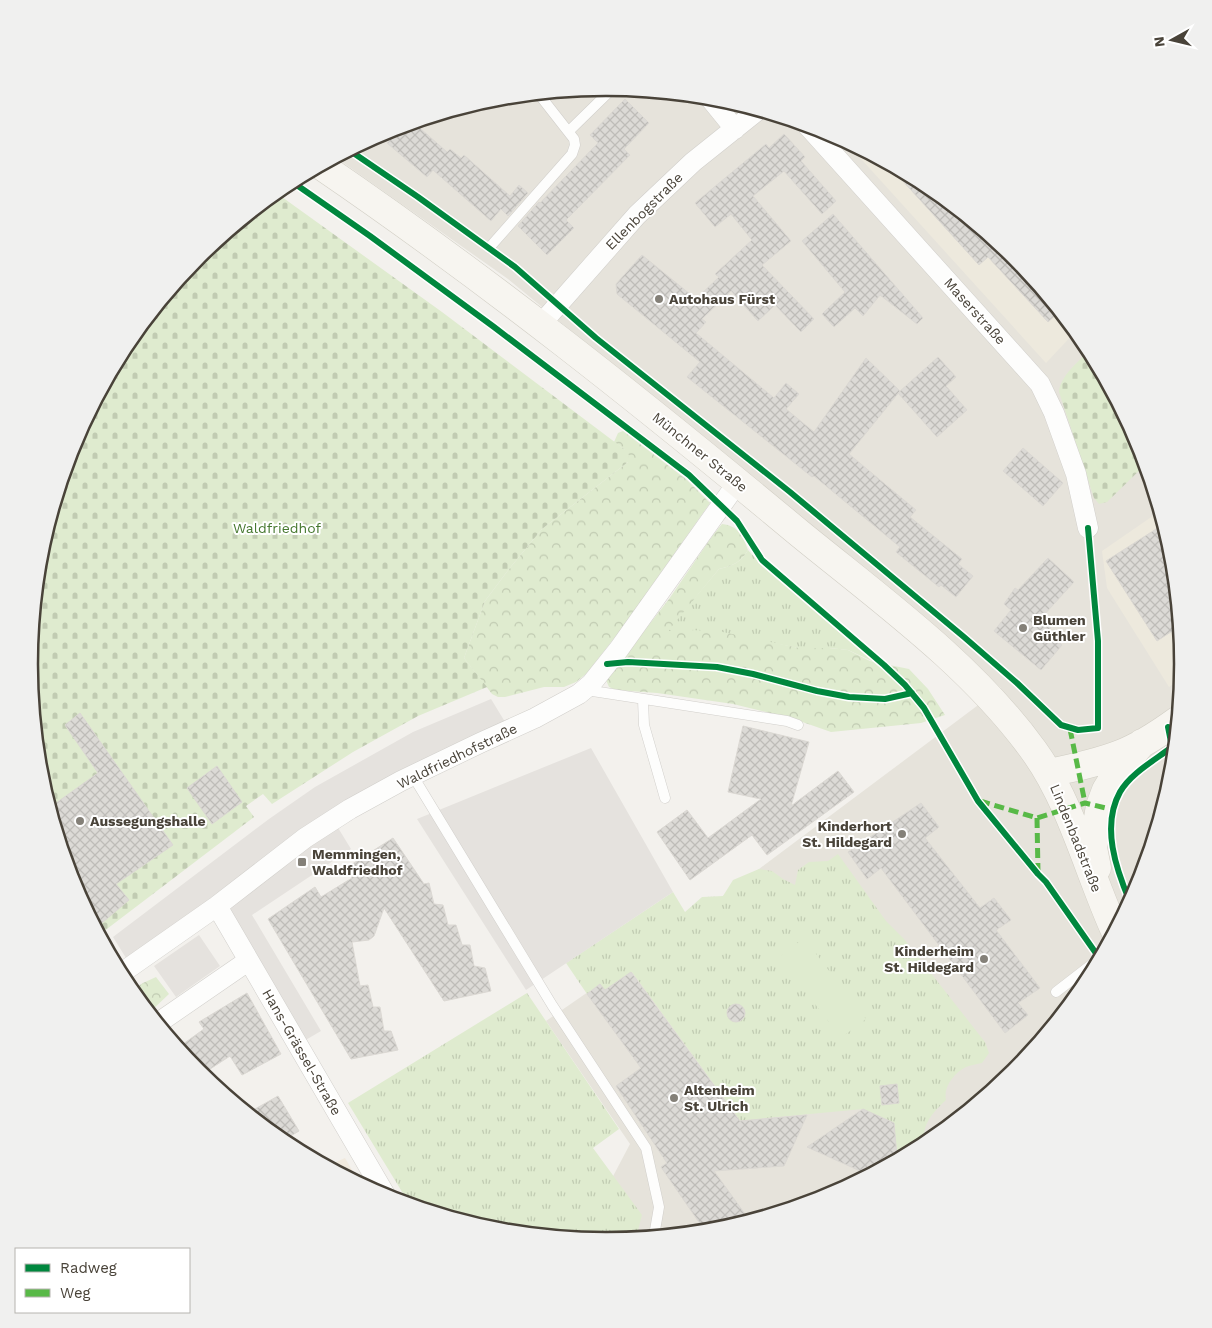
<svg xmlns="http://www.w3.org/2000/svg" width="1212" height="1328" font-family="'Work Sans',sans-serif">
<defs>
<pattern id="grass-tufts" width="24" height="20" patternUnits="userSpaceOnUse" patternTransform="scale(1.25)"><rect width="24" height="20" fill="#dfebcf"/><path d="M3 7l-1-3M5 7V3M7 7l1-3M15 17l-1-3M17 17v-4M19 17l1-3" fill="none" stroke="#c1cbb2"/></pattern>
<pattern id="forest-crowns" width="20" height="18" patternUnits="userSpaceOnUse" patternTransform="scale(1.25)"><rect width="20" height="18" fill="#dfebcf"/><path d="M2 6a3 3 0 1 1 6 0M12 15a3 3 0 1 1 6 0" fill="none" stroke="#c1cbb2"/></pattern>
<pattern id="cemetery-stones" width="16" height="16" patternUnits="userSpaceOnUse" patternTransform="scale(1.25)"><rect width="16" height="16" fill="#dfebcf"/><path d="M2 7V4a2 2 0 0 1 4 0v3zM10 15v-3a2 2 0 0 1 4 0v3z" fill="#c1cbb2"/></pattern>
<pattern id="building-cross-hatch" width="8" height="8" patternUnits="userSpaceOnUse" patternTransform="scale(1.25)"><rect width="8" height="8" fill="#dcdad6"/><path d="M0 0l8 8M0 8l8-8" fill="none" stroke="#bebcb8"/></pattern>
</defs>
<rect width="100%" height="100%" fill="#f3f1ed"/>
<!-- residential -->
<path fill="#e6e3db" d="M606,87L719,98L827,131L927,184L1014,256L1086,344L1139,443L1172,552L1183,664L1172,777L1139,885L1086,985L1014,1072L926,1144L827,1197L718,1230L606,1241L580,1239L630,1144L546,1021L672,934L1001,688L916,615L508,279L335,157L385,131L494,98Z"/>
<!-- commercial -->
<path fill="#f1eade" d="M345,1158L360,1184L327,1166Z"/>
<!-- education -->
<path fill="#ede9dd" d="M843,139L927,184L1014,256L1076,331L1046,363Z
M1160,511L1172,552L1183,664L1182,678L1169,687L1107,588L1102,551Z"/>
<!-- grass -->
<path fill="url(#grass-tufts)" d="M748,550L763,567L874,662L848,650L829,648H799L767,642L667,631L719,569C733,566 741,562 748,550Z
M838,854L886,921L904,939L985,1042L989,1053L982,1063C977,1064 971,1065 966,1067C954,1073 943,1087 946,1100C934,1111 919,1127 926,1144L898,1159L894,1123L863,1109L726,1122L735,1113L632,972L605,990L600,984L587,994L566,963L673,892L685,912L702,897L723,896L733,880L759,869L772,871L783,879L795,885L798,870L809,862L828,861Z
M527,993L619,1129L593,1148L642,1215L636,1238L606,1241L493,1230L410,1205L348,1103Z"/>
<!-- forest -->
<path fill="url(#forest-crowns)" d="M623,431L687,480L710,503L622,628L587,673L576,682L564,687H544L505,697H498L492,694L464,658L485,601L509,569L542,529L628,462L624,449L614,442L618,433Z
M722,524C739,526 743,536 748,550C741,562 733,566 719,569L668,631L687,630L718,631L799,648H829L848,650L870,661L909,669L928,689L945,715L921,723L831,732L791,718L733,704L657,693L616,690L609,687L606,680L669,599L713,535Z
M156,977L169,994L149,1013L131,991L143,983Z"/>
<!-- cemetery -->
<path fill="url(#cemetery-stones)" d="M275,192L442,312L624,449L629,455L628,462L542,529L509,569L485,601L464,658L487,687L418,716L353,752L272,804L263,794L246,806L254,817L99,935L73,885L40,776L29,664L40,551L73,443L126,343L198,256Z
M1090,350L1139,443L1146,464L1107,502L1099,504L1094,498L1059,392C1060,376 1079,361 1090,350Z"/>
<!-- pitch -->
<path fill="#dfebcf" d="M804,938L866,1019L841,1038L779,957Z"/>
<!-- parking -->
<path fill="#e5e2de" d="M491,699L510,730L332,818L351,849L252,915L321,1031L297,1045L217,906L131,966L113,937L269,819L315,787L413,732Z
M591,748L673,892L526,990L417,819Z
M199,935L220,966L176,997L154,966Z"/>
<!-- building -->
<path fill="url(#building-cross-hatch)" stroke="#dbd8d3" d="M625,99L649,123L624,149L630,155L566,220L574,228L547,255L518,226L539,202L540,203L598,143L590,135Z
M413,122L447,152L450,149L461,158L464,155L510,196L519,185L528,193L508,216L501,209L491,221L433,170L427,177L387,143L390,140L381,133Z
M784,134L805,157L801,161L836,201L822,214L784,171L753,196L791,241L762,265L814,319L801,332L775,305L758,321L731,291L702,319L706,322L696,333L774,398L786,383L799,394L786,409L814,432L866,358L900,391L849,454L916,510L910,517L962,559L958,564L973,576L956,597L941,585L939,587L896,552L900,547L814,476L812,477L687,377L700,362L617,294L616,284L642,255L696,299L719,277L715,274L752,240L731,214L715,227L695,203L766,144L769,148Z
M893,166L927,184L1014,256L1060,311L1048,322L988,257L979,265L891,168Z
M833,214L923,318L917,324L880,295L863,316L855,308L834,327L822,314L845,292L802,241Z
M938,357L956,377L946,386L967,410L937,437L898,393Z
M1023,448L1063,483L1043,506L1003,471Z
M1164,524L1172,552L1180,626L1157,641L1106,561Z
M1048,558L1074,582L1042,617L1052,626L1047,632L1062,645L1041,670L994,631L1011,610L1004,604L1015,588L1018,590Z
M80,713L173,845L116,884L129,900L96,928L73,885L49,808L98,773L65,725Z
M743,726L809,742L791,806L838,771L854,792L767,855L752,835L690,880L657,832L687,810L708,838L761,799L728,792Z
M217,766L242,802L212,824L187,788Z
M921,803L939,827L925,838L980,908L994,898L1011,920L996,930L1040,988L1018,1003L1028,1015L1005,1033L881,868L867,879L848,852Z
M393,838L424,884L429,883L434,904L443,905L448,925H456L462,945H470L474,966L485,968L491,991L444,1001L384,908L374,936L369,940L352,942L360,986L368,985L373,1007H380L384,1031H391L398,1050L351,1059L268,919L315,887L321,897L352,878L346,868Z
M631,972L740,1121L807,1115L784,1166L714,1171L745,1214L731,1223L732,1226L718,1230L705,1231L661,1167L667,1163L616,1086L641,1068L587,994L600,984L605,990Z
M247,993L281,1054L242,1075L230,1056L201,1075L179,1047L204,1029L199,1022Z
M727 1013a9 9 0 1 1 18 0a9 9 0 1 1-18 0Z
M897,1084L899,1103L882,1105L880,1086Z
M278,1096L299,1131L282,1141L248,1113Z
M863,1109L894,1123L897,1157L869,1175L807,1147Z"/>
<g fill="none" stroke-linecap="round" stroke-linejoin="round">
<defs>
<path id="lane" d="M569,131L614,87
M489,248L572,154L575,145L574,139L538,93
M586,690L787,721L798,725
M643,700L644,725L665,798
M413,776L552,1005L646,1148L659,1207L654,1236
M1056,992L1100,958"/>
<path id="street" d="M709,97L735,129
M807,125L1040,384L1054,413L1076,474L1088,528
M541,324L637,215L693,162L758,110
M217,906L387,1198
M120,974L217,906L305,838L350,809L401,781L480,743L535,718L579,694L591,684L619,649L738,482
M158,1023L248,961"/>
<path id="secondary" d="M320,165C487,279 644,404 799,533C881,600 972,665 1034,751C1071,802 1089,874 1115,931
M1049,773C1073,768 1097,763 1120,754C1141,746 1160,733 1178,720
M1097,868L1093,848L1100,806L1106,790L1117,772L1142,743"/>
</defs>
<!-- lane casing -->
<use href="#lane" stroke="#d1cfcb" stroke-width="11"/>
<!-- street casing -->
<use href="#street" stroke="#d1cfcb" stroke-width="21"/>
<!-- secondary casing -->
<use href="#secondary" stroke="#d1cec4" stroke-width="29"/>
<!-- lane -->
<use href="#lane" stroke="#fdfdfc" stroke-width="10"/>
<!-- street -->
<use href="#street" stroke="#fdfdfc" stroke-width="20"/>
<!-- secondary -->
<use href="#secondary" stroke="#f7f5f0" stroke-width="28"/>
<!-- quiet -->
<path stroke="#58b947" stroke-width="5" stroke-dasharray="10 5" stroke-linecap="butt" d="M1070,729L1085,803
M980,801L1037,818L1085,803L1114,810
M1037,818L1038,873"/>
<defs>
<path id="cycleway" d="M349,150L418,197L515,267L596,338L790,492L964,637L1017,683L1061,725L1078,730L1098,728V641L1088,528
M291,181L370,236L494,327L689,475L737,521L762,560L884,665L905,685L924,708L978,801L1038,874L1046,882L1100,959
M607,664L628,662L717,667L753,674L817,691L849,697L885,699L912,693
M1130,902C1116,869 1101,826 1120,792C1131,773 1155,760 1172,747L1168,727"/>
</defs>
<!-- cycleway casing -->
<use href="#cycleway" stroke="#fff" stroke-width="9"/>
<!-- cycleway -->
<use href="#cycleway" stroke="#00873e" stroke-width="6"/>
</g>
<!-- markers -->
<g fill="#848078" stroke="#fff" stroke-width="2">
<circle cx="659" cy="299" r="5"/>
<circle cx="1023" cy="628" r="5"/>
<circle cx="80" cy="821" r="5"/>
<circle cx="902" cy="834" r="5"/>
<rect x="297" y="857" width="10" height="10" rx="2.5"/>
<circle cx="984" cy="959" r="5"/>
<circle cx="674" cy="1098" r="5"/>
</g>
<g text-anchor="middle" dominant-baseline="central" stroke-width="4" stroke-linejoin="round" paint-order="stroke">
<!-- street labels -->
<g font-size="14" fill="#494339" stroke="#fff">
<text transform="translate(644 211) rotate(-45)">Ellenbogstraße</text>
<text transform="translate(975 311) rotate(48)">Maserstraße</text>
<text transform="translate(700 452) rotate(39)">Münchner Straße</text>
<text transform="translate(457 756) rotate(-26)">Waldfriedhofstraße</text>
<text transform="translate(1076 838) rotate(68)">Lindenbadstraße</text>
<text transform="translate(302 1052) rotate(60)">Hans-Grässel-Straße</text>
</g>
<!-- poi labels -->
<g font-size="14" font-weight="bold" fill="#494339" stroke="#fff" text-anchor="start">
<text x="669" y="299">Autohaus Fürst</text>
<text x="1033" y="620">Blumen<tspan x="1033" dy="16">Güthler</tspan></text>
<text x="90" y="821">Aussegungshalle</text>
<text x="892" y="826" text-anchor="end">Kinderhort<tspan x="892" dy="16">St. Hildegard</tspan></text>
<text x="312" y="854">Memmingen,<tspan x="312" dy="16">Waldfriedhof</tspan></text>
<text x="974" y="951" text-anchor="end">Kinderheim<tspan x="974" dy="16">St. Hildegard</tspan></text>
<text x="684" y="1090">Altenheim<tspan x="684" dy="16">St. Ulrich</tspan></text>
</g>
<!-- park labels -->
<g font-size="14" fill="#46782f" stroke="#fff">
<text x="277" y="528">Waldfriedhof</text>
</g>
</g>
<!-- crop -->
<path d="M0 0H1212V1328H0ZM38 664a568 568 0 1 1 1136 0a568 568 0 1 1-1136 0Z" fill="#f0f0ef" fill-rule="evenodd"/>
<path fill="none" stroke="#494339" stroke-width="2.5" d="M38 664a568 568 0 1 1 1136 0a568 568 0 1 1-1136 0Z"/>
<!-- legend -->
<rect x="15" y="1248" width="175" height="65" fill="#ffffff" stroke="#b6b4b0"/>
<rect x="25" y="1264" width="25" height="8" fill="#00873e" stroke="#b6b4b0"/>
<text x="60" y="1273" font-size="15" fill="#494339">Radweg</text>
<rect x="25" y="1289" width="25" height="8" fill="#58b947" stroke="#b6b4b0"/>
<text x="60" y="1298" font-size="15" fill="#494339">Weg</text>
<!-- north arrow -->
<g transform="translate(1172 40) rotate(262)" stroke="#ffffff" stroke-width="4" paint-order="stroke">
<path d="M0-4L9 19L0 12L-9 19Z" fill="#494339"/>
<text y="-8" font-size="14" font-weight="bold" text-anchor="middle" fill="#494339">N</text>
</g>
</svg>
